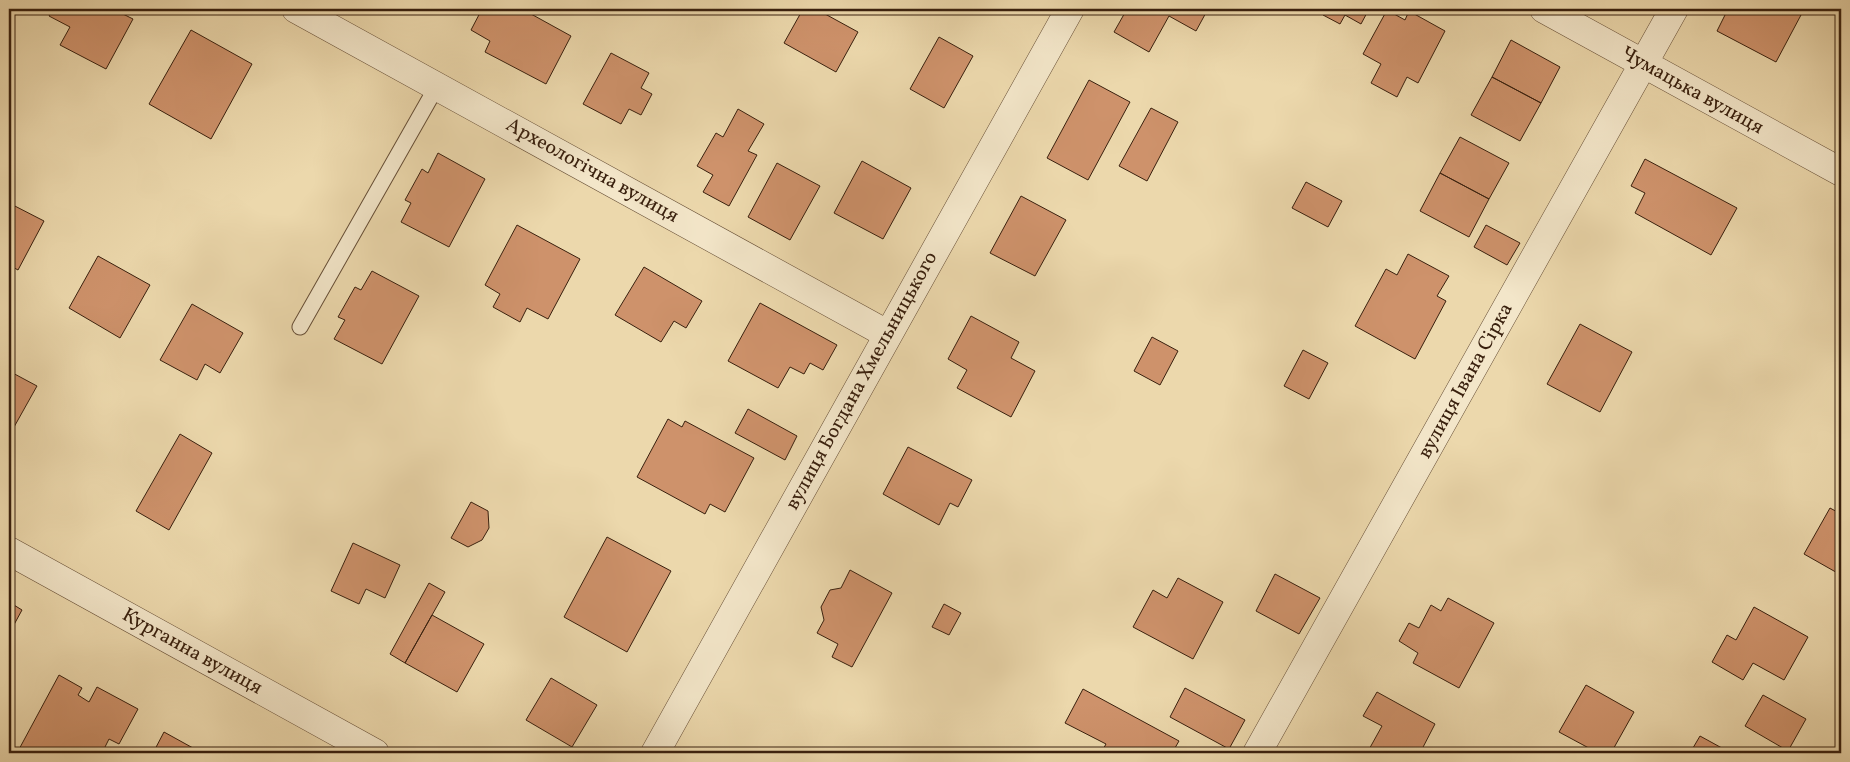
<svg xmlns="http://www.w3.org/2000/svg" width="1850" height="762" font-family="Vollkorn,serif">
<rect width="100%" height="100%" fill="#ecd8ac"/>
<filter id="stains"><feTurbulence type="fractalNoise" baseFrequency=".004" numOctaves="4"/><feColorMatrix values="0 0 0 0 .2 0 0 0 0 .09 0 0 0 0 .02 0 0 0 .5 -.17"/></filter>
<radialGradient id="worn" r=".72"><stop offset=".6" stop-color="#630" stop-opacity="0"/><stop offset="1" stop-color="#630" stop-opacity=".3"/></radialGradient>
<!-- building -->
<path fill="#ce926b" stroke="#39200e" d="M53,9H118L117,11L133,19L106,69L60,45L70,27L49,16Z
M482,9H522L571,36L546,84L485,52L490,41L471,30Z
M803,9H816L858,32L836,72L784,43Z
M1127,9H1208L1196,31L1169,16L1149,52L1114,32Z
M1326,9H1369L1361,24L1345,15L1340,24L1323,15Z
M1728,9H1789L1801,15L1776,62L1717,31Z
M1387,10L1405,20L1409,11L1445,31L1418,83L1407,77L1397,97L1371,83L1381,64L1363,54Z
M191,30L252,64L211,139L149,104Z
M939,37L973,56L944,108L910,89Z
M1511,40L1560,67L1541,103L1492,77Z
M611,53L649,73L641,88L652,94L641,115L629,109L621,124L583,104Z
M1492,77L1541,103L1520,141L1471,115Z
M1089,80L1130,102L1088,180L1047,158Z
M1151,108L1178,122L1147,181L1119,166Z
M738,109L764,124L748,151L757,155L729,206L703,192L713,175L697,166L716,133L723,137Z
M1460,137L1509,163L1489,199L1440,173Z
M438,153L485,179L449,247L401,222L411,203L405,200L422,169L428,173Z
M1645,159L1737,208L1711,255L1635,213L1645,193L1631,186Z
M862,161L911,188L883,239L834,213Z
M777,163L820,186L790,240L748,217Z
M1440,173L1489,199L1469,237L1420,211Z
M1306,182L1342,201L1328,227L1292,208Z
M1021,196L1066,220L1035,276L990,253Z
M9,203L44,221L18,270L9,265Z
M517,225L580,259L548,319L527,308L520,322L493,307L500,294L485,285Z
M1486,225L1520,243L1507,265L1474,247Z
M1408,254L1449,276L1437,296L1446,301L1415,359L1355,326L1386,269L1397,275Z
M98,256L150,285L120,338L69,308Z
M644,267L702,301L686,328L674,321L661,342L615,315Z
M372,271L419,296L382,364L334,339L345,320L338,317L355,287L361,290Z
M760,303L837,345L823,370L810,363L804,374L790,367L778,388L728,361Z
M192,304L243,333L220,373L205,364L197,380L160,360Z
M971,316L1019,342L1011,358L1035,371L1011,417L957,388L967,370L948,359Z
M1580,324L1632,352L1600,412L1547,384Z
M1152,337L1178,351L1160,385L1134,371Z
M1303,350L1328,363L1309,399L1284,386Z
M9,371L37,386L9,436Z
M748,409L797,436L785,460L735,433Z
M668,419L682,427L685,421L754,458L725,512L710,504L705,514L637,477Z
M180,434L212,453L169,530L136,511Z
M908,447L972,480L958,507L950,503L939,525L883,494Z
M471,502L488,511L489,528L482,540L468,547L451,538Z
M1830,508L1841,514V575L1804,554Z
M607,537L671,571L627,652L564,617Z
M353,543L400,565L385,598L366,589L359,604L331,591Z
M850,570L892,593L852,667L832,657L838,644L817,633L824,620L821,607L830,590L841,588Z
M1275,574L1320,598L1299,634L1256,611Z
M1178,578L1223,602L1193,659L1133,627L1153,590L1167,598Z
M429,583L445,592L405,663L390,654Z
M1448,598L1494,623L1459,688L1413,663L1418,653L1399,641L1409,623L1419,628L1431,605L1441,611Z
M9,602L22,610L10,632H9Z
M944,604L961,613L949,635L932,627Z
M1754,607L1808,637L1784,680L1753,663L1743,680L1712,662L1727,635L1736,640Z
M432,615L484,644L457,692L405,663Z
M59,675L82,688L78,695L89,702L97,687L138,709L119,744L109,739L102,753L94,751L93,753H17Z
M551,678L597,705L572,747L526,720Z
M1586,685L1634,712L1611,753H1598L1559,732Z
M1185,688L1245,720L1229,749L1170,717Z
M1083,689L1179,741L1172,753H1101L1106,744L1065,723Z
M1377,692L1435,724L1420,753H1367L1382,726L1363,716Z
M1763,695L1806,719L1788,751L1745,726Z
M164,732L202,753H153Z
M1700,736L1731,753H1690Z
M1349,749L1358,753H1346Z"/>
<g fill="none" stroke-linecap="round" stroke-linejoin="round">
<defs>
<path id="lane" d="M300,327L437,86"/>
<path id="street" d="M296,9L887,334
M1544,9L1841,172
M9,551L375,753
M655,753L1070,9
M1257,753L1674,9"/>
</defs>
<!-- lane casing -->
<use href="#lane" stroke="#664e36" stroke-width="17"/>
<!-- street casing -->
<use href="#street" stroke="#664e36" stroke-width="29"/>
<!-- lane -->
<use href="#lane" stroke="#f3e6c9" stroke-width="15"/>
<!-- street -->
<use href="#street" stroke="#f3e6c9" stroke-width="28"/>
</g>
<g text-anchor="middle" dominant-baseline="central" stroke-width="4" stroke-linejoin="round" paint-order="stroke">
<!-- street labels -->
<g font-size="20" fill="#39200e" stroke="#f3e6c9">
<text transform="translate(1692 91) rotate(29)">Чумацька вулиця</text>
<text transform="translate(592 171) rotate(29)">Археологічна вулиця</text>
<text transform="translate(862 381) rotate(-61)">вулиця Богдана Хмельницького</text>
<text transform="translate(1466 381) rotate(-61)">вулиця Івана Сірка</text>
<text transform="translate(192 652) rotate(29)">Курганна вулиця</text>
</g>
</g>
<!-- margin -->
<rect width="1850" height="762" fill="none" stroke="#ecd8ac" stroke-width="30"/>
<rect x="10" y="10" width="1830" height="742" fill="none" stroke="#39200e" stroke-width="2.5"/>
<rect x="15" y="15" width="1820" height="732" fill="none" stroke="#39200e"/>
<rect width="100%" height="100%" filter="url(#stains)"/>
<rect width="100%" height="100%" fill="url(#worn)"/>
</svg>
